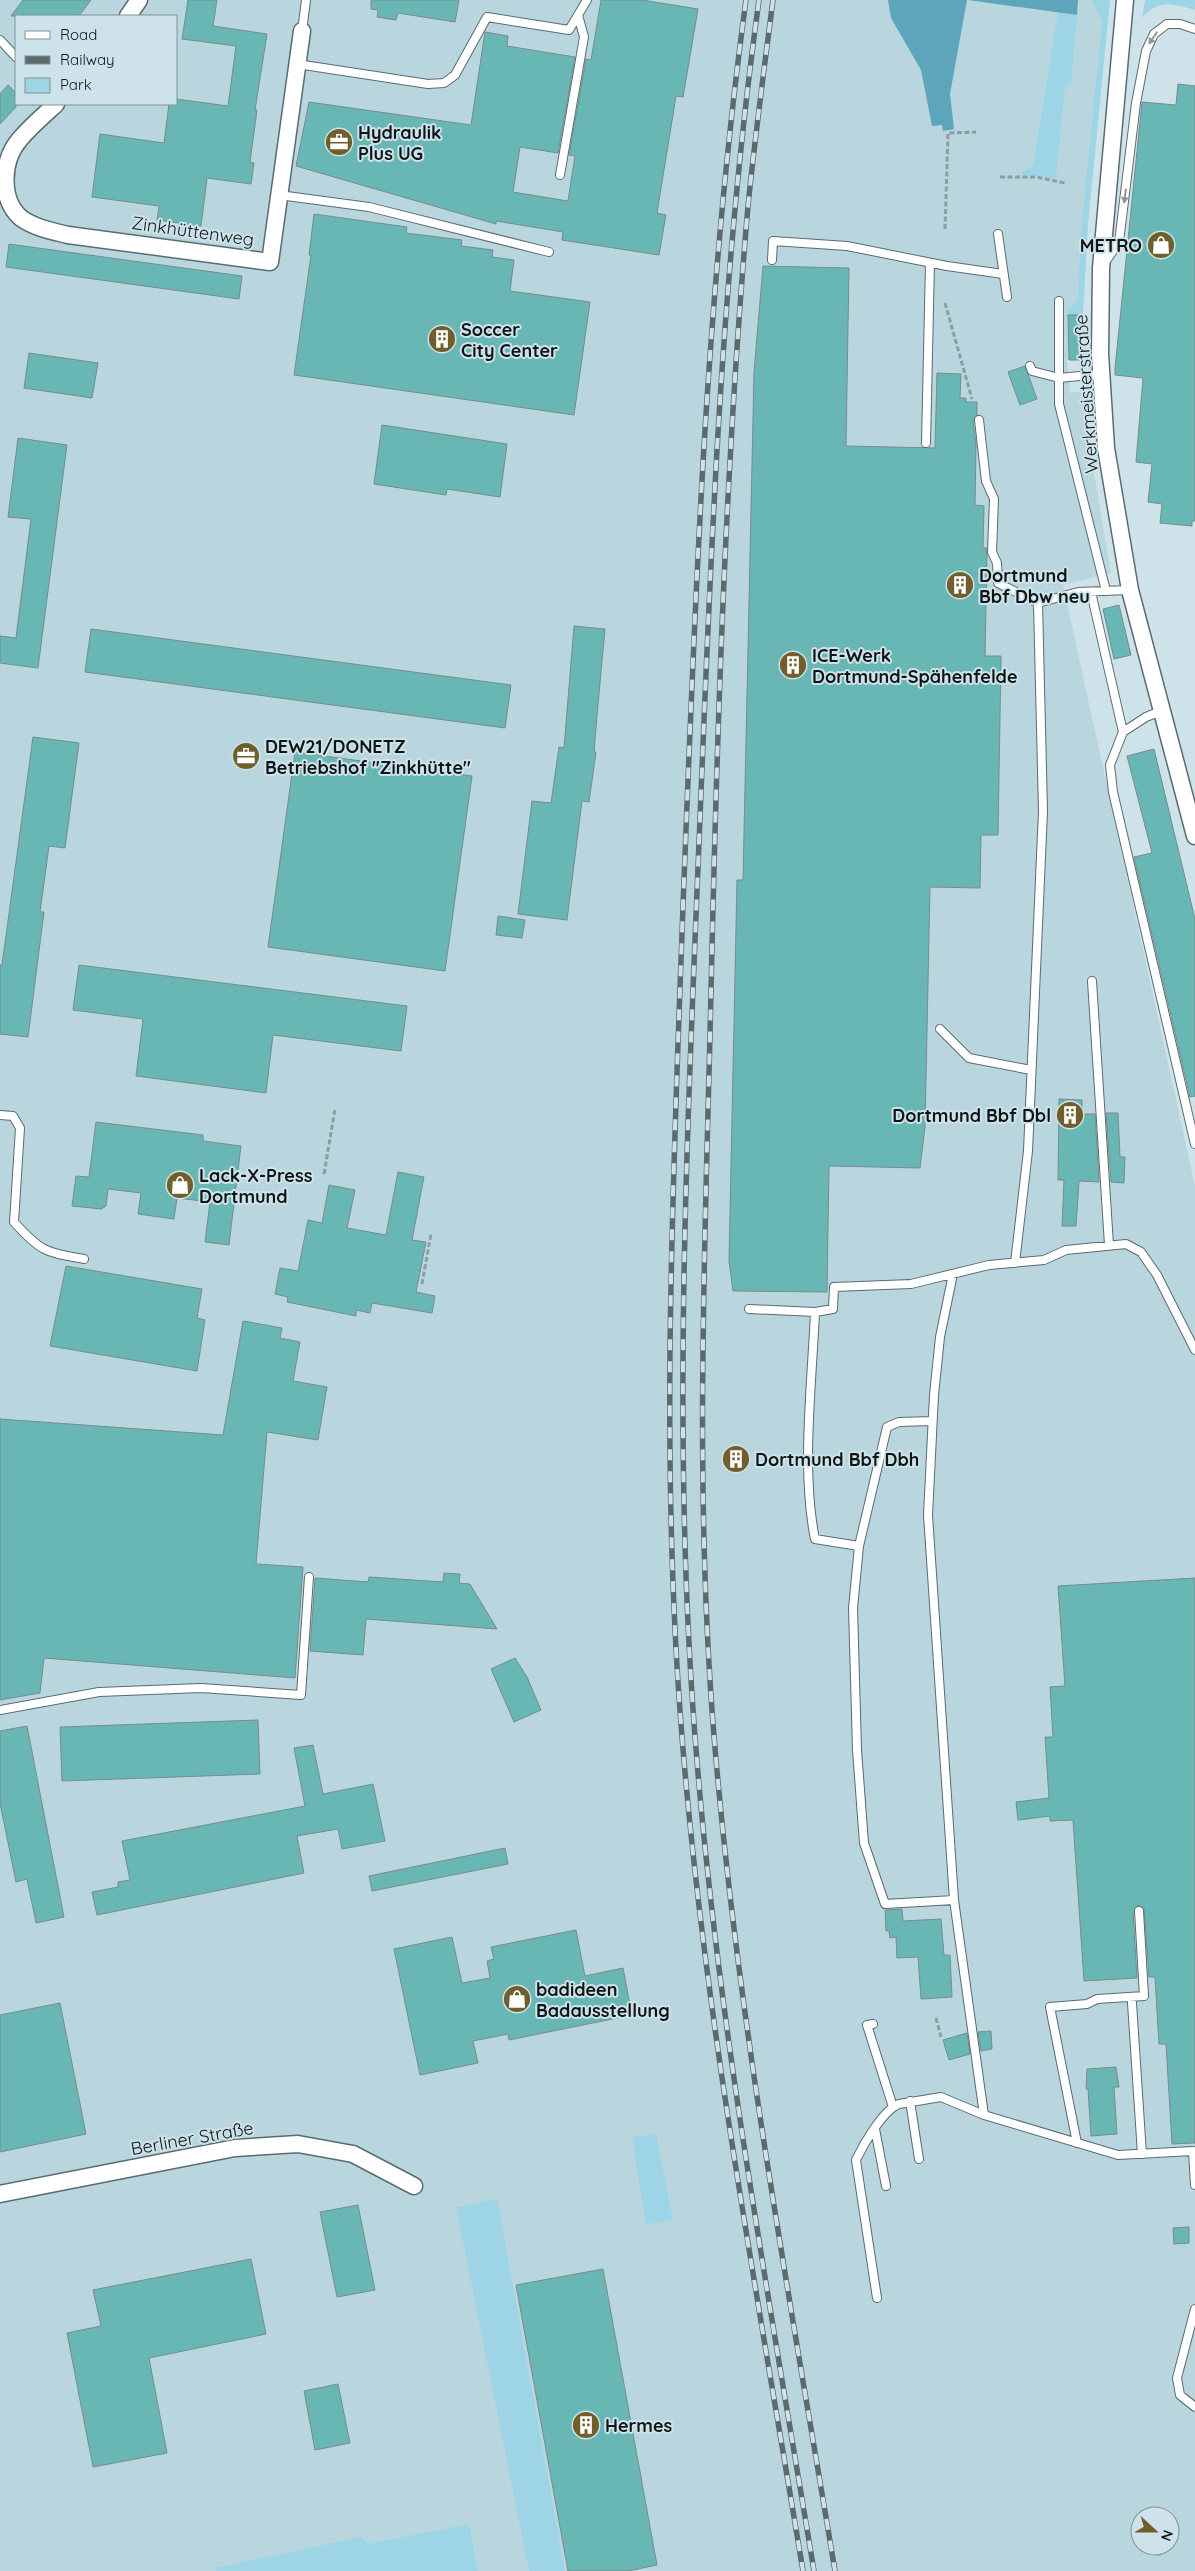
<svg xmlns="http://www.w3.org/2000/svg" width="1195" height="2571" font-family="Quicksand,sans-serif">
<rect width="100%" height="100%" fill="#cee3e9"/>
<!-- built -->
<path fill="#b9d6df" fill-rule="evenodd" d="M0,0H1110L1088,223L1082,327L1083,359L1067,360L1070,393L1086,391L1092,461L1111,573L1063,585L1195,1186V2571H0ZM16,16H176V104H16ZM1140,2516H1170V2546H1140Z"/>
<!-- green -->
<path fill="#9ed5e6" d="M1092,0H1110L1088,223L1083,315H1067V310L1078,300L1081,232L1102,22Z
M1145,0H1195V10C1171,3 1158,0 1142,18Z
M1058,12L1077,15L1071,83L1065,88L1056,178L1017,174L1033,166Z
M656,2134L673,2220L646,2224L632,2137Z
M497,2199L565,2571H529L456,2207Z
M469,2524L478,2571H216L215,2568L360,2537L368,2544Z"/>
<!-- forest -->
<path fill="#5ca5ba" d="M888,0H967L950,94L954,129L943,131L942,125L932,126L921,70L891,18Z
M968,0H1078L1077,15Z"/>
<!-- building -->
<path fill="#68b7b4" stroke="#778c8b" d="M23,0H91L79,16H11Z
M188,0H217L213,26L267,34L255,110H257L250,162L254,163L251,184L207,178L201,226L157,220L159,206L92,197L100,134L164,143L169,104H176V99L228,106L236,46L182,39Z
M371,0H459L455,22L398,13L396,20L377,17L378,10L371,9Z
M601,0H642L698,9L683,97L676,96L657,213L666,215L659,255L562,240L563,232L496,221V224L296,166L309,102L471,125L485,32L508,36L507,46L575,57L558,153L520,147L513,192L568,201L575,156L569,155L586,59L591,60Z
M1178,84L1195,86V521H1192V526L1160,523L1162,504L1148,502L1152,464L1136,462L1143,378L1115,375V368L1142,102L1176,105Z
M8,85L16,93V107L0,124V94Z
M314,214L407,227L406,233L462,240L461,246L493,250L492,257L514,260L510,291L590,302L574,415L294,375L311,255H309Z
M9,244L242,276L239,299L6,267Z
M763,266L849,268L846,446L935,448L937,373L961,374L960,398H966V402H977V415L973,421L976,444L975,505L984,506L983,548H987V555L985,656H1001L998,835H981L980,888L930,887L925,1127L920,1168L829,1166L827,1292L733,1291L729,1261L737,880H743L754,372Z
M1068,315H1083L1080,360H1069Z
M29,353L98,363L92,398L24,388Z
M1025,366L1037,399L1020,405L1008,372Z
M382,425L507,444L500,497L447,489L446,495L374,484Z
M18,438L67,445L38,668L0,663V636L16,638L31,519L8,517Z
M1119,605L1131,655L1114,659L1103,609Z
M574,626L605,629L597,715L594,752H596L589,802L582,801L567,920L518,914L532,801L551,803L559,747L564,748Z
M91,629L511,685L505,728L85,672Z
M33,737L79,743L65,848L49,846L40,912H44L28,1037L0,1034V965H2Z
M1154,749L1195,919V1096L1190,1097L1134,857L1152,853L1127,756Z
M295,752L472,776L445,971L268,947Z
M498,916L525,920L522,938L496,935Z
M79,965L407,1006L401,1051L273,1035L266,1093L136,1076L143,1019L73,1010Z
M1059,1099L1082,1100V1114H1095L1099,1182L1079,1181L1076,1226H1062L1064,1180H1058Z
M1106,1113H1118L1120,1157H1125L1124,1183L1111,1182Z
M96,1122L203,1135V1141L241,1146L229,1245L205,1242L210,1202L177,1198L174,1219L138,1214L141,1193L108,1189L106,1206L101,1209L72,1206L76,1176L89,1177Z
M398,1172L424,1177L412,1240L426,1242L416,1292L435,1296L432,1313L372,1303L370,1313L356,1310V1316L287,1302L288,1297L275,1294L280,1268L298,1271L308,1220L322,1223L329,1185L355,1190L347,1228L386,1235Z
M66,1266L202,1289L197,1318L205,1320L197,1371L50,1346Z
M243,1321L282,1328L280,1338L300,1342L293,1381L327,1387L318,1440L267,1432L256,1564L303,1567L295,1678L44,1658L40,1693L0,1700V1419L223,1435Z
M444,1573L460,1574L459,1583L470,1584L497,1629L366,1619L363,1655L310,1651L315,1578L368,1582L369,1577L443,1582Z
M1195,1578V2143L1172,2144L1166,2044H1159L1155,1977H1149L1144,1908L1138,1905L1133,1911L1137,1978L1084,1981L1073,1820L1050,1821V1816L1018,1820L1016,1802L1049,1798L1045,1737H1053L1050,1687L1065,1686L1058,1586Z
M515,1658L527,1677L541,1710L514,1722L491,1669Z
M258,1720L260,1774L62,1781L60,1727Z
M27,1726L64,1917L36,1923L27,1879L16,1882L0,1803V1731Z
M313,1745L323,1794L373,1784L385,1841L342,1849L338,1829L297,1836L304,1873L97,1915L92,1892L118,1887V1882L130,1880L122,1841L305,1806L294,1748Z
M505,1848L508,1864L372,1891L369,1876Z
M902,1909L903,1921L941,1919L944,1955H950L952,1997L921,1999L918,1957L897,1958L896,1937L890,1938L889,1931H886L885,1910Z
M576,1930L585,1976L623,1968L632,2015L509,2040L508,2034L473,2041L478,2063L420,2075L394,1949L452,1937L462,1983L490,1978L487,1961L494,1959L491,1947Z
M60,2003L86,2134L0,2152V2015Z
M991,2031L992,2049L981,2051L978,2032Z
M967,2033L970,2054L949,2060L943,2040Z
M1116,2067L1119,2087H1114L1117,2134L1091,2136L1088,2089H1086L1087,2069Z
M358,2205L375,2290L337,2297L320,2212Z
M1189,2227V2243L1174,2244L1173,2228Z
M251,2259L266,2334L149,2358L167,2453L93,2467L67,2333L101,2326L93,2290Z
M603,2269L657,2565L628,2571H568L516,2285Z
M338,2384L350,2443L315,2450L304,2391Z"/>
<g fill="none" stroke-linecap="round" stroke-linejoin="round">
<defs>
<path id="service" d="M302,31L306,0
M0,40L16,57
M297,64L428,84L444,83L455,75L487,17L569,30L587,0
M560,175L584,37L578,15
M279,195L369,207L549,252
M998,234L1007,297
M772,260L773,241L847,246L947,266L1003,274
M1106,261L1119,242L1136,103L1146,51L1154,34L1167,24H1180L1195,29
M1059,301V404L1106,591
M1030,366L1032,371L1059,378L1101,374
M979,420L986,481L994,499L992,552L997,563L998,583L1038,603L1043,811L1028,1151L1015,1263
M926,443L930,263
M1091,592L1123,732L1110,765L1113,792L1195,1144
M1038,603L1078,592L1130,590
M1123,732L1146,717L1161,711
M1092,981L1109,1245
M940,1029L969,1058L1031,1070
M0,1115L13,1116L20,1128L14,1222C41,1252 45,1252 84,1259
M953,1274L940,1337L934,1395L928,1515L954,1900L984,2115L1118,2155L1193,2151L1195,2185
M749,1309L815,1312
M932,1421L899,1422L887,1427L859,1546L853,1608L857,1750L864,1843L885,1904L954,1900
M859,1546L815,1539C801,1471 812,1382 815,1312L833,1309L834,1287L911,1284L989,1265L1044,1260L1066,1250L1126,1244L1141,1252L1157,1275L1195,1350
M0,1710L99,1692L201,1688L301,1695L309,1577
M1132,2003L1142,2154
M873,2024L867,2025L893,2107
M910,2101L919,2159
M875,2129L886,2186
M1077,2143L1050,2007L1087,2004L1097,1999L1144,1996L1139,1911
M877,2298L856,2160C863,2145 883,2110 899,2104L941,2097L984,2115
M1195,2309L1177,2378L1180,2395L1195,2407"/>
<path id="minor" d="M1125,0L1101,268L1100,354L1106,448L1130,590L1195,836
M128,16L139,0
M56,104C44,115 31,126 20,139C1,161 0,200 21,218C35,228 52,231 68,235L270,262L302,31
M0,2194L235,2148L298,2144L353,2154L414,2186"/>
</defs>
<!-- service casing -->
<use href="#service" stroke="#596b71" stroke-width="10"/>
<!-- minor casing -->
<use href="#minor" stroke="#596b71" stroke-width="19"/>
<!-- path -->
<path stroke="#8d9da2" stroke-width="3" stroke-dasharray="5 2.5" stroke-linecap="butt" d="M1000,177H1036L1065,183
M945,229L948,133L976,132
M945,303L972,399
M324,1174L335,1109
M422,1284L431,1234
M936,2018L941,2037"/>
<!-- service -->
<use href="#service" stroke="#fff" stroke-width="8"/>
<!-- minor -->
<use href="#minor" stroke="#fff" stroke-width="16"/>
<defs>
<path id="rail" d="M746,0C705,301 695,603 683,906C673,1187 659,1468 683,1749C706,2025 758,2298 803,2571
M759,0C719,288 710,577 698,867C686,1161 672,1455 696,1749C718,2025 769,2298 814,2571
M773,0C764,69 755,137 748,206C724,482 716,759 710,1036C704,1270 695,1503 714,1736C737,2016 789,2294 835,2571"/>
</defs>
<!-- rail casing -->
<use href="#rail" stroke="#5c696d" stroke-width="5.5"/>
<!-- rail -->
<use href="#rail" stroke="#cee3e9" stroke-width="4" stroke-dasharray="11" stroke-linecap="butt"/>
</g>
<!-- one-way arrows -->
<defs><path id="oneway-solid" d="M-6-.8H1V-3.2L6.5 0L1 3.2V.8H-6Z" transform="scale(1.25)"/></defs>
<g fill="#939697">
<use href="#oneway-solid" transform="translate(1153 38) rotate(124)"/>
<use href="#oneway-solid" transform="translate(1125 196) rotate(97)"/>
</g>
<!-- icons -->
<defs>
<symbol id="office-disc" viewBox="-11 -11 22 22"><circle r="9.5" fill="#705e2c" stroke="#cee3e9"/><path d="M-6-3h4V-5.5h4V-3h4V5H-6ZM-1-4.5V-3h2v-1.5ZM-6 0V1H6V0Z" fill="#fff"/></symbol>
<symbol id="shop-disc" viewBox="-11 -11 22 22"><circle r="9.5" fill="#705e2c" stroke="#cee3e9"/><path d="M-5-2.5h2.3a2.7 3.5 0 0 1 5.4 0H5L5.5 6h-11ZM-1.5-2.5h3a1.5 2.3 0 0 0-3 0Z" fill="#fff"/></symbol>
<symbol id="building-disc" viewBox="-11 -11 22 22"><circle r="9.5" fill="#705e2c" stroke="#cee3e9"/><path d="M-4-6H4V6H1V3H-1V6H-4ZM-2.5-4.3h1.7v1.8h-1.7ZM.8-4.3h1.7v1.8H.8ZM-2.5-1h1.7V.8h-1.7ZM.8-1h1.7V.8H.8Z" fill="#fff"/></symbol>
</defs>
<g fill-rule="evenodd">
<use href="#office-disc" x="323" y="126" width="32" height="32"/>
<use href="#shop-disc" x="1145" y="229" width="32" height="32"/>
<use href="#building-disc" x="426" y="323" width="32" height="32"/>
<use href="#building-disc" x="944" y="569" width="32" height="32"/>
<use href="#building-disc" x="777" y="649" width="32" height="32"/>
<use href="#office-disc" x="230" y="740" width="32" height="32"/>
<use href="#building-disc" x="1054" y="1099" width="32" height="32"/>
<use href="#shop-disc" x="164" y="1169" width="32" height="32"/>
<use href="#building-disc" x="720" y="1443" width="32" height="32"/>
<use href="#shop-disc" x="501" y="1983" width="32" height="32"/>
<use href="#building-disc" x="570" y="2409" width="32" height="32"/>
</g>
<g text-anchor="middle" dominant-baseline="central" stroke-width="4" stroke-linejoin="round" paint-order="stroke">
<!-- poi labels -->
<g font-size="18" font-weight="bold" fill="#0e1517" stroke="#cee3e9" text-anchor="start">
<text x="358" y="132">Hydraulik<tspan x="358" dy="21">Plus UG</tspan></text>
<text x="1142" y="245" text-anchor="end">METRO</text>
<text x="461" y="329">Soccer<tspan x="461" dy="21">City Center</tspan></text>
<text x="979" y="575">Dortmund<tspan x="979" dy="21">Bbf Dbw neu</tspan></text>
<text x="812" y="655">ICE-Werk<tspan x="812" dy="21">Dortmund-Spähenfelde</tspan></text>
<text x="265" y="746">DEW21/DONETZ<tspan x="265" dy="21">Betriebshof "Zinkhütte"</tspan></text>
<text x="1051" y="1115" text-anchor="end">Dortmund Bbf Dbl</text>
<text x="199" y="1175">Lack-X-Press<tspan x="199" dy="21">Dortmund</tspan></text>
<text x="755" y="1459">Dortmund Bbf Dbh</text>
<text x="536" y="1989">badideen<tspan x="536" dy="21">Badausstellung</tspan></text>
<text x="605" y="2425">Hermes</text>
</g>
<!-- street labels -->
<g font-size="18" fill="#0e1517" stroke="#cee3e9">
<text transform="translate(193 231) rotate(8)">Zinkhüttenweg</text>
<text transform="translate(1086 394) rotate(-94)">Werkmeisterstraße</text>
<text transform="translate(192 2138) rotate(-10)">Berliner Straße</text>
</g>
</g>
<!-- legend -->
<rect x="15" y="15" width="162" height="90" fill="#cee3e9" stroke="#819195"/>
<rect x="25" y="31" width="25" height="8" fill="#ffffff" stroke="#819195"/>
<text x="60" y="40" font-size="15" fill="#0e1517">Road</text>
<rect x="25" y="56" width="25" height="8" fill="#5c696d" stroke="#819195"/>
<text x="60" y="65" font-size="15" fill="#0e1517">Railway</text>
<rect x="25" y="78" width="25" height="15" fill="#9ed5e6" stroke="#819195"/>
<text x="60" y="90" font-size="15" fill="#0e1517">Park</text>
<!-- north arrow -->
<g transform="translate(1155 2531) rotate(111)"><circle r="24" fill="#cee3e9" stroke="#819195"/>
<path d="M0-4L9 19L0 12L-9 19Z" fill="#705e2c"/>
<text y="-8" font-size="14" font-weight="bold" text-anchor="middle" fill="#0e1517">N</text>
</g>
</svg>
